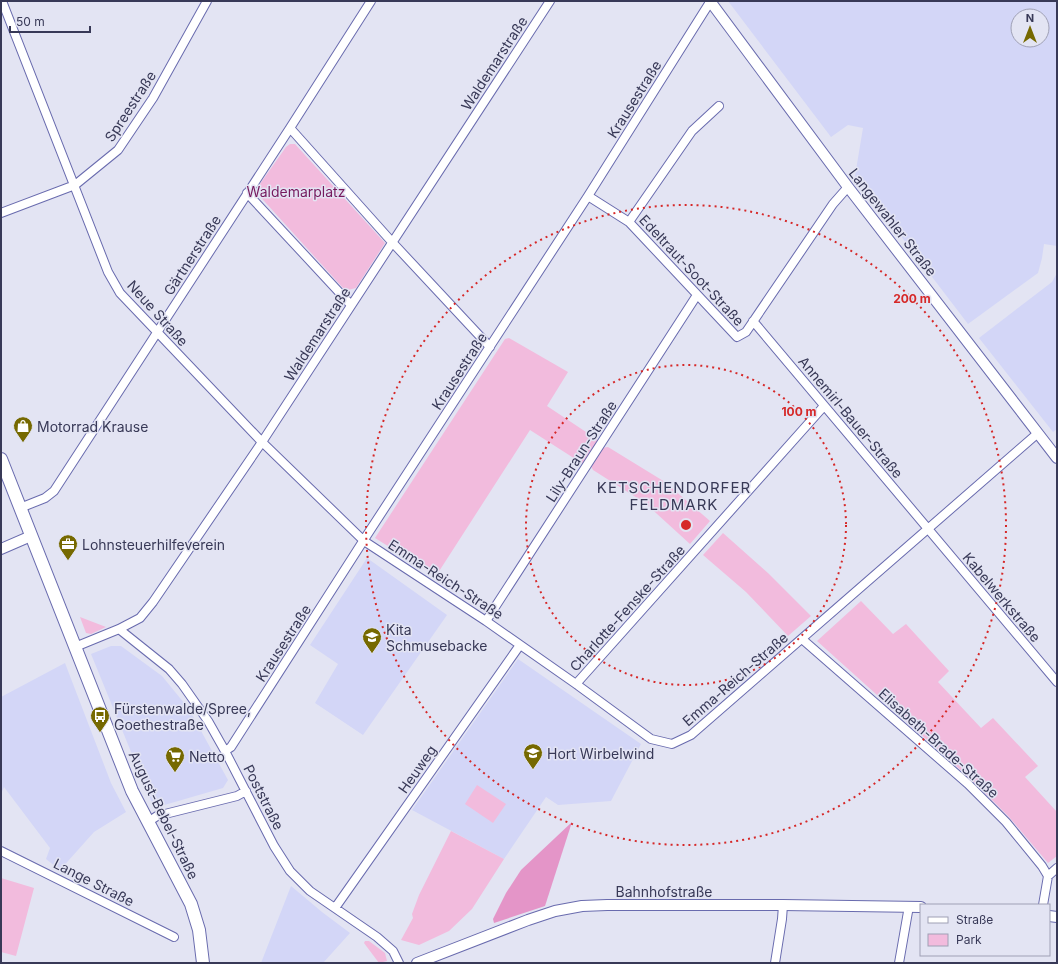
<svg xmlns="http://www.w3.org/2000/svg" width="1058" height="964" font-family="Inter,sans-serif">
<rect width="100%" height="100%" fill="#e3e4f3"/>
<!-- built -->
<path fill="#d3d6f7" fill-rule="evenodd" d="M728,1H1057V246L1044,244L1042,258L1038,273L968,324L855,176L863,128L848,125L831,137ZM1018,16H1042V40H1018Z
M1057,273V429L1053,432L979,338L1052,282Z
M367,558L447,615L363,735L315,703L338,664L310,645Z
M111,646H121L162,676L189,709L228,780L223,788L154,808L91,654Z
M518,659L641,744L611,801L558,805L546,797L504,859L412,810Z
M65,663L111,783L126,812L94,832L60,870L46,859L50,848L4,787L1,794V697Z
M291,886L322,912L350,933L323,963H261Z"/>
<!-- green -->
<path fill="#f2bbdd" d="M290,144H295L385,243L356,288L348,290L343,288L255,191L286,147Z
M509,338L568,372L547,406L598,440L583,464L530,430L436,576L375,538L505,339Z
M608,447L665,482L710,521L690,544L645,503L593,470L591,466L602,448Z
M723,533L768,573L811,616L788,636L746,592L703,555Z
M861,601L893,634L906,624L949,671L938,682L981,728L993,718L1038,766L1025,777L1057,812V856L1048,863L1009,817L976,784L817,641Z
M80,617L106,627L91,634L86,633Z
M477,785L506,804L493,823L465,804Z
M451,831L504,859L472,909L449,931L419,945L401,940L413,918L412,914L419,895Z
M1,878L34,888L16,956L1,952Z
M365,941H369L385,953L387,961L379,963L364,943Z"/>
<!-- forest -->
<path fill="#e495c8" d="M572,822L545,906L494,923L493,919L506,893L521,870Z"/>
<g fill="none" stroke-linecap="round" stroke-linejoin="round">
<defs>
<path id="minor" d="M2,1L108,272L120,293L262,442L364,541L486,621L576,684L651,739L672,744L691,735L1038,433
M290,128L392,242L490,347
M247,193L351,305
M588,196L629,222L737,337L746,332L833,204L848,187
M1,213L75,185L118,150L153,98L207,1
M629,222L692,131L719,106
M753,321L1057,682
M20,508L45,498L54,491L290,128L371,1
M486,621L697,295
M119,629L169,669L182,684L208,721L225,751L274,846L290,871L310,891L377,937L393,951L399,963
M802,639L968,784L1006,822L1042,866L1048,876
M75,647L119,629L140,618L153,602L262,442L550,1
M576,684L824,406
M225,751L231,747L367,535L588,196L710,2
M148,822L157,816L237,796L246,791
M1,851L174,937
M1043,905L1048,876L1057,868
M335,908L520,645
M775,963L782,919L783,905
M899,963L909,906"/>
<path id="tertiary" d="M710,1L848,187L1057,458
M1,549L31,536
M1049,916L1057,917
M417,963L528,920L555,911L582,906L607,905H783L921,907"/>
<path id="secondary" d="M1,459L132,791L191,904L199,930L203,963"/>
</defs>
<!-- minor casing -->
<use href="#minor" stroke="#696bae" stroke-width="10"/>
<!-- tertiary casing -->
<use href="#tertiary" stroke="#696bae" stroke-width="12"/>
<!-- secondary casing -->
<use href="#secondary" stroke="#696bae" stroke-width="14"/>
<!-- minor -->
<use href="#minor" stroke="#fff" stroke-width="8"/>
<!-- tertiary -->
<use href="#tertiary" stroke="#fff" stroke-width="10"/>
<!-- secondary -->
<use href="#secondary" stroke="#fff" stroke-width="12"/>
</g>
<!-- distance rings -->
<g fill="none" stroke="#d62828" stroke-width="2" stroke-dasharray="2 4">
<circle cx="686" cy="525" r="160"/>
<circle cx="686" cy="525" r="320"/>
</g>
<!-- icons -->
<defs>
<symbol id="shop-pin" viewBox="-11 -11 22 30"><path d="M0 17L-7.5 6A9.5 9.5 0 1 1 7.5 6Z" fill="#766900" stroke="#e3e4f3"/><path d="M-5-2.5h2.3a2.7 3.5 0 0 1 5.4 0H5L5.5 6h-11ZM-1.5-2.5h3a1.5 2.3 0 0 0-3 0Z" fill="#fff"/></symbol>
<symbol id="office-pin" viewBox="-11 -11 22 30"><path d="M0 17L-7.5 6A9.5 9.5 0 1 1 7.5 6Z" fill="#766900" stroke="#e3e4f3"/><path d="M-6-3h4V-5.5h4V-3h4V5H-6ZM-1-4.5V-3h2v-1.5ZM-6 0V1H6V0Z" fill="#fff"/></symbol>
<symbol id="school-pin" viewBox="-11 -11 22 30"><path d="M0 17L-7.5 6A9.5 9.5 0 1 1 7.5 6Z" fill="#766900" stroke="#e3e4f3"/><path d="M0-5L7-2L0 1L-7-2ZM-4 1L0 2.5L4 1V4Q0 6-4 4Z" fill="#fff"/></symbol>
<symbol id="bus-pin" viewBox="-11 -11 22 30"><path d="M0 17L-7.5 6A9.5 9.5 0 1 1 7.5 6Z" fill="#766900" stroke="#e3e4f3"/><path d="M-5-6H5V4H4V6H2V4H-2V6H-4V4H-5ZM-3.5-4V0h7V-4ZM-3.5 1.2v1.5H-2V1.2ZM2 1.2v1.5H3.5V1.2Z" fill="#fff"/></symbol>
<symbol id="supermarket-pin" viewBox="-11 -11 22 30"><path d="M0 17L-7.5 6A9.5 9.5 0 1 1 7.5 6Z" fill="#766900" stroke="#e3e4f3"/><path d="M-6-5.5h2.5l.6 2H6L4.5 2H-2.5L-4.4-4H-6ZM-1.5 3.2a1.3 1.3 0 1 0 .1 0ZM3 3.2a1.3 1.3 0 1 0 .1 0Z" fill="#fff"/></symbol>
</defs>
<g fill-rule="evenodd">
<use href="#shop-pin" x="12" y="415" width="22" height="30"/>
<use href="#office-pin" x="57" y="533" width="22" height="30"/>
<use href="#school-pin" x="361" y="626" width="22" height="30"/>
<use href="#bus-pin" x="89" y="705" width="22" height="30"/>
<use href="#school-pin" x="522" y="742" width="22" height="30"/>
<use href="#supermarket-pin" x="164" y="745" width="22" height="30"/>
</g>
<g text-anchor="middle" dominant-baseline="central" stroke-width="3" stroke-linejoin="round" paint-order="stroke">
<!-- street labels -->
<g font-size="14" fill="#383957" stroke="#e3e4f3">
<text transform="translate(494 63) rotate(-57)">Waldemarstraße</text>
<text transform="translate(634 99) rotate(-58)">Krausestraße</text>
<text transform="translate(130 106) rotate(-57)">Spreestraße</text>
<text transform="translate(893 222) rotate(52)">Langewahler Straße</text>
<text transform="translate(192 255) rotate(-57)">Gärtnerstraße</text>
<text transform="translate(692 270) rotate(47)">Edeltraut-Soot-Straße</text>
<text transform="translate(158 313) rotate(48)">Neue Straße</text>
<text transform="translate(317 334) rotate(-57)">Waldemarstraße</text>
<text transform="translate(459 371) rotate(-57)">Krausestraße</text>
<text transform="translate(851 417) rotate(50)">Annemirl-Bauer-Straße</text>
<text transform="translate(581 451) rotate(-57)">Lily-Braun-Straße</text>
<text transform="translate(446 579) rotate(33)">Emma-Reich-Straße</text>
<text transform="translate(1002 597) rotate(50)">Kabelwerkstraße</text>
<text transform="translate(627 608) rotate(-48)">Charlotte-Fenske-Straße</text>
<text transform="translate(283 643) rotate(-57)">Krausestraße</text>
<text transform="translate(735 679) rotate(-41)">Emma-Reich-Straße</text>
<text transform="translate(939 743) rotate(42)">Elisabeth-Brade-Straße</text>
<text transform="translate(417 769) rotate(-55)">Heuweg</text>
<text transform="translate(264 797) rotate(63)">Poststraße</text>
<text transform="translate(164 815) rotate(64)">August-Bebel-Straße</text>
<text transform="translate(94 882) rotate(27)">Lange Straße</text>
<text x="664" y="891">Bahnhofstraße</text>
</g>
<!-- park labels -->
<g font-size="14" fill="#761a5e" stroke="#e3e4f3">
<text x="296" y="191">Waldemarplatz</text>
</g>
<!-- poi labels -->
<g font-size="14" fill="#383957" stroke="#e3e4f3" text-anchor="start">
<text x="37" y="426">Motorrad Krause</text>
<text x="82" y="544">Lohnsteuerhilfeverein</text>
<text x="386" y="629">Kita<tspan x="386" dy="16">Schmusebacke</tspan></text>
<text x="114" y="708">Fürstenwalde/Spree,<tspan x="114" dy="16">Goethestraße</tspan></text>
<text x="547" y="753">Hort Wirbelwind</text>
<text x="189" y="756">Netto</text>
</g>
<!-- neighbourhood labels -->
<g font-size="15" letter-spacing="1" fill="#383957" stroke="#e3e4f3">
<text x="674" y="487">KETSCHENDORFER<tspan x="674" dy="17">FELDMARK</tspan></text>
</g>
</g>
<circle cx="686" cy="525" r="6" fill="#d62828" stroke="#e3e4f3" stroke-width="2"/>
<g font-size="12" text-anchor="middle" font-weight="bold" fill="#d62828" stroke="#e3e4f3" stroke-width="3" stroke-linejoin="round" paint-order="stroke">
<text x="912" y="303">200 m</text>
<text x="799" y="416">100 m</text>
</g>
<!-- border -->
<rect width="1058" height="964" fill="none" stroke="#383957" stroke-width="4"/>
<!-- legend -->
<rect x="920" y="904" width="130" height="52" fill="#e3e4f3" stroke="#9fa0b5"/>
<rect x="928" y="917" width="20" height="6" fill="#ffffff" stroke="#9fa0b5"/>
<text x="956" y="924" font-size="12" fill="#383957">Straße</text>
<rect x="928" y="934" width="20" height="12" fill="#f2bbdd" stroke="#9fa0b5"/>
<text x="956" y="944" font-size="12" fill="#383957">Park</text>
<!-- north arrow -->
<g transform="translate(1030 28)"><circle r="19" fill="#e3e4f3" stroke="#9fa0b5"/>
<path d="M0-3L7 15L0 10L-7 15Z" fill="#766900"/>
<text y="-6" font-size="11" font-weight="bold" text-anchor="middle" fill="#383957">N</text>
</g>
<!-- scale -->
<path d="M10 26v6h80v-6" fill="none" stroke="#383957" stroke-width="2"/>
<text x="16" y="26" font-size="12" fill="#383957" stroke="#e3e4f3" stroke-width="3" paint-order="stroke">50 m</text>
</svg>
